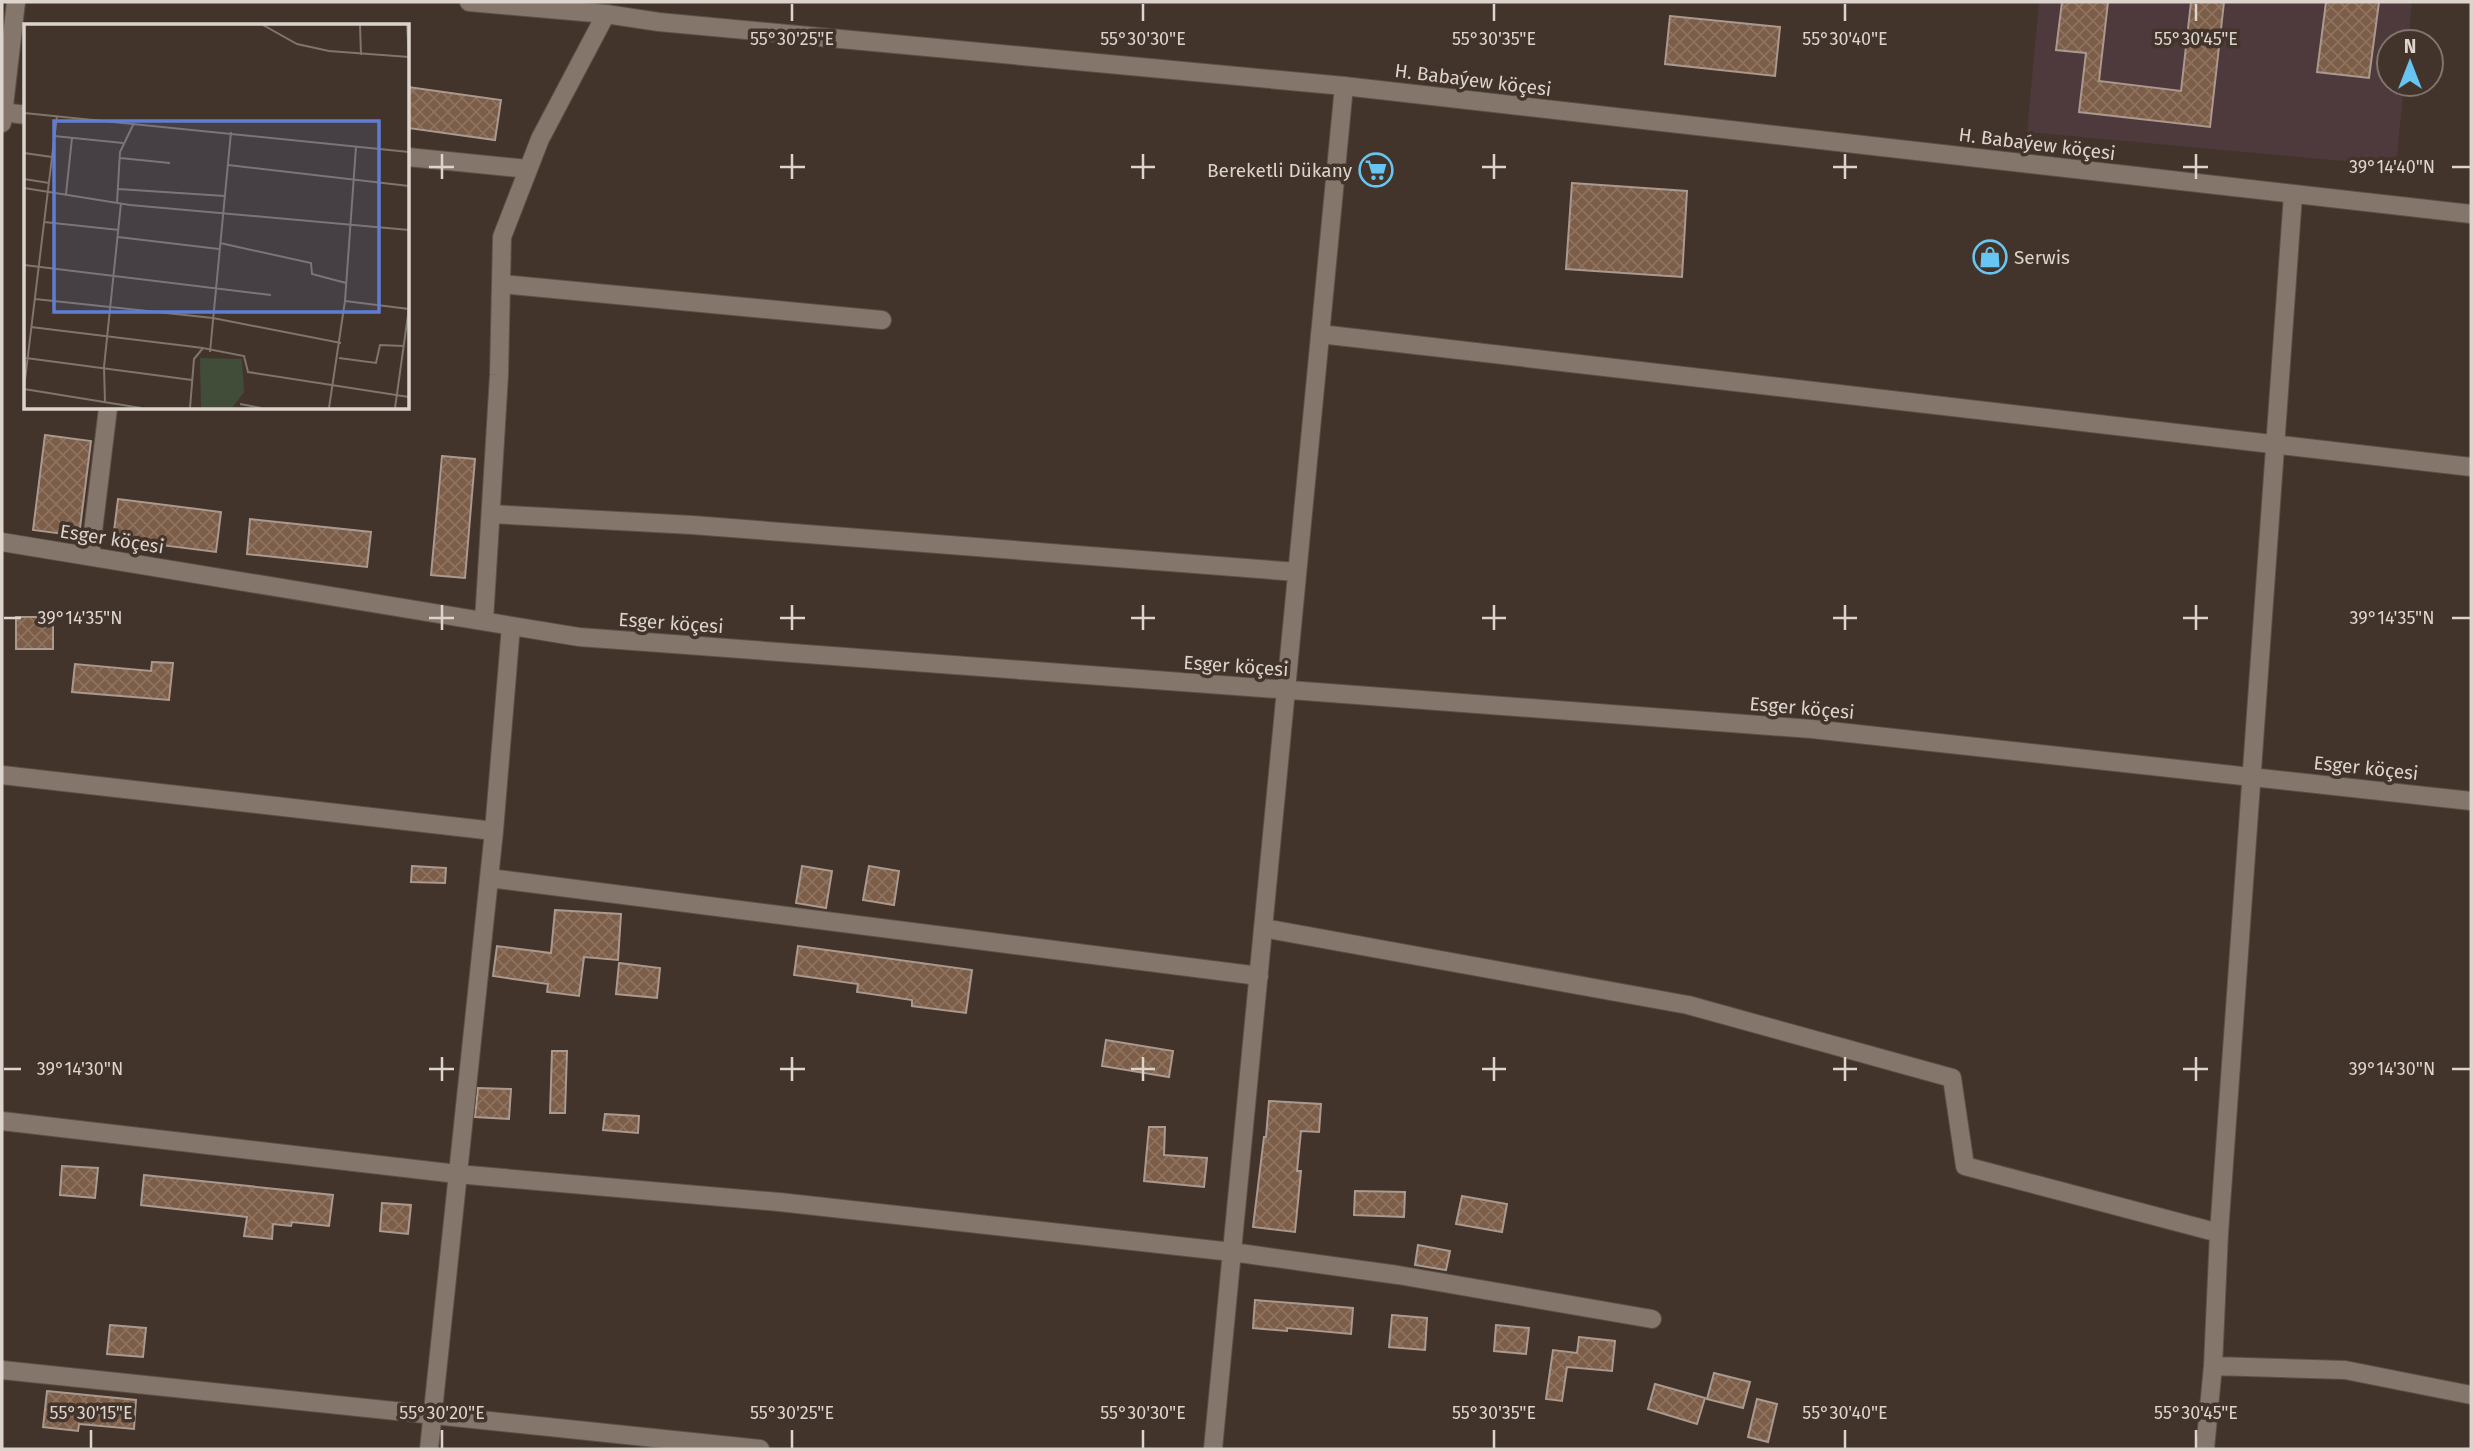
<svg xmlns="http://www.w3.org/2000/svg" width="2473" height="1451" font-family="'Fira Sans',sans-serif">
<defs>
<pattern id="building-cross-hatch" width="8" height="8" patternUnits="userSpaceOnUse" patternTransform="scale(1.75)"><rect width="8" height="8" fill="#7c5d47"/><path d="M0 0l8 8M0 8l8-8" fill="none" stroke="#8e7360"/></pattern>
</defs>
<rect width="100%" height="100%" fill="#42342b"/>
<!-- education -->
<path fill="#4e393c" d="M2039,2H2412L2408,42H2389V84H2404L2396,166L2027,132Z"/>
<!-- building -->
<path fill="url(#building-cross-hatch)" stroke="#a9998e" stroke-width="2" d="M2062,2H2108L2099,81L2181,91L2191,2H2224L2210,127L2079,112L2086,53L2056,50Z
M2326,2H2379L2369,78L2317,72Z
M1670,16L1780,27L1775,76L1665,64Z
M408,87L501,100L495,140L408,128Z
M1572,183L1687,191L1682,277L1566,269Z
M45,435L91,441L79,536L33,530Z
M442,456L475,459L465,578L431,575Z
M118,499L221,512L216,552L113,539Z
M250,519L371,532L367,567L247,554Z
M16,617H53V649H16Z
M152,662L173,663L169,700L72,692L75,664L151,671Z
M412,866L446,868L445,883L411,882Z
M802,866L832,871L826,908L796,903Z
M869,866L899,871L894,905L863,900Z
M555,910L621,914L618,960L584,957L579,996L547,992L548,984L493,976L497,946L551,953Z
M798,946L972,970L966,1013L912,1006V1000L857,992L858,984L794,975Z
M619,963L660,968L657,998L616,994Z
M1106,1040L1173,1051L1169,1077L1102,1066Z
M552,1051H567L565,1113H550Z
M478,1088L511,1089L509,1119L475,1117Z
M1269,1101L1321,1104L1319,1132L1301,1131L1297,1171H1301L1295,1232L1253,1227L1264,1137H1266Z
M605,1114L639,1116L638,1133L603,1130Z
M1149,1127H1165L1164,1155L1207,1158L1204,1187L1144,1181Z
M62,1166L98,1168L95,1198L60,1195Z
M144,1175L333,1195L329,1226L292,1222L291,1226L273,1224L272,1239L244,1236L247,1217L141,1205Z
M1355,1191L1405,1192L1404,1217L1354,1215Z
M1462,1196L1507,1204L1502,1232L1456,1224Z
M382,1203L411,1205L408,1234L380,1231Z
M1418,1245L1450,1251L1446,1270L1415,1265Z
M1255,1300L1353,1308L1351,1334L1287,1328V1331L1253,1328Z
M1392,1315L1427,1318L1425,1350L1389,1347Z
M110,1325L146,1328L143,1357L107,1354Z
M1496,1325L1529,1328L1526,1354L1494,1351Z
M1579,1337L1615,1341L1612,1371L1567,1367L1562,1401L1546,1399L1553,1350L1577,1353Z
M1714,1373L1750,1382L1743,1408L1707,1399Z
M1655,1384L1705,1398L1697,1424L1648,1409Z
M47,1391L136,1400L134,1429L79,1424L78,1431L43,1427Z
M1757,1399L1777,1404L1768,1442L1748,1437Z"/>
<g fill="none" stroke-linecap="round" stroke-linejoin="round">
<defs>
<path id="street" d="M3,112L26,115
M2,123L16,2
M408,157L528,169
M501,284L882,320
M1320,334L2471,467
M491,514L692,525L1297,572
M2,542L579,637L1812,729L2471,801
M90,556L108,408
M484,621L499,375L502,237L540,139L606,14
M2,775L494,831
M489,878L1259,976
M1263,928L1688,1005L1952,1078L1965,1166L2219,1233
M2,1121L457,1174L779,1202L1232,1252L1398,1275L1652,1319
M2213,1366L2345,1370L2471,1395
M2,1370L760,1449
M429,1449L494,831L511,626
M1213,1449L1344,86
M2205,1449L2213,1366L2219,1233L2293,195"/>
<path id="secondary" d="M469,2L606,14L659,22L1344,86L2471,214"/>
</defs>
<!-- street casing -->
<use href="#street" stroke="#5b5047" stroke-width="20"/>
<!-- secondary casing -->
<use href="#secondary" stroke="#5b5047" stroke-width="20"/>
<!-- street -->
<use href="#street" stroke="#85766c" stroke-width="18"/>
<!-- secondary -->
<use href="#secondary" stroke="#85766c" stroke-width="18"/>
</g>
<!-- ticks -->
<path fill="none" stroke="#ddd4ce" stroke-width="2.5" d="M792,4V21M1143,4V21M1494,4V21M1845,4V21M2196,4V21M442,154V179M792,154V179M1143,154V179M1494,154V179M1845,154V179M2196,154V179M429,167H454M780,167H805M1131,167H1155M1482,167H1506M1833,167H1857M2183,167H2208M2452,167H2470M442,605V630M792,605V630M1143,605V630M1494,605V630M1845,605V630M2196,605V630M4,618H21M429,618H454M780,618H805M1131,618H1155M1482,618H1506M1833,618H1857M2183,618H2208M2452,618H2470M442,1057V1081M792,1057V1081M1143,1057V1081M1494,1057V1081M1845,1057V1081M2196,1057V1081M4,1069H21M429,1069H454M780,1069H805M1131,1069H1155M1482,1069H1506M1833,1069H1857M2183,1069H2208M2452,1069H2470M91,1430V1448M442,1430V1448M792,1430V1448M1143,1430V1448M1494,1430V1448M1845,1430V1448M2196,1430V1448"/>
<!-- icons -->
<defs>
<symbol id="supermarket-ring" viewBox="-11 -11 22 22"><circle r="9.5" fill="#42342b" stroke="#68c4f0" stroke-width="1.5"/><path d="M-6-5.5h2.5l.6 2H6L4.5 2H-2.5L-4.4-4H-6ZM-1.5 3.2a1.3 1.3 0 1 0 .1 0ZM3 3.2a1.3 1.3 0 1 0 .1 0Z" fill="#68c4f0"/></symbol>
<symbol id="shop-ring" viewBox="-11 -11 22 22"><circle r="9.5" fill="#42342b" stroke="#68c4f0" stroke-width="1.5"/><path d="M-5-2.5h2.3a2.7 3.5 0 0 1 5.4 0H5L5.5 6h-11ZM-1.5-2.5h3a1.5 2.3 0 0 0-3 0Z" fill="#68c4f0"/></symbol>
</defs>
<g fill-rule="evenodd">
<use href="#supermarket-ring" x="1357" y="151" width="38" height="38"/>
<use href="#shop-ring" x="1971" y="238" width="38" height="38"/>
</g>
<g text-anchor="middle" dominant-baseline="central" stroke-width="7" stroke-linejoin="round" paint-order="stroke">
<!-- street labels -->
<g font-size="19" fill="#ddd4ce" stroke="#42342b">
<text transform="translate(1473 80) rotate(7)">H. Babaýew köçesi</text>
<text transform="translate(2037 144) rotate(7)">H. Babaýew köçesi</text>
<text transform="translate(112 539) rotate(9)">Esger köçesi</text>
<text transform="translate(671 623) rotate(4)">Esger köçesi</text>
<text transform="translate(1236 666) rotate(4)">Esger köçesi</text>
<text transform="translate(1802 708) rotate(5)">Esger köçesi</text>
<text transform="translate(2366 768) rotate(6)">Esger köçesi</text>
</g>
<!-- poi labels -->
<g font-size="19" fill="#ddd4ce" stroke="#42342b" text-anchor="end">
<text x="1352" y="170">Bereketli Dükany</text>
<text x="2014" y="257" text-anchor="start">Serwis</text>
</g>
</g>
<!-- overview -->
<g transform="translate(24 24)">
<rect width="385" height="385" fill="#42342b"/>
<path d="M176,334L218,335L220,368L208,384H177Z" fill="#414d38"/>
<path fill="none" stroke="#80746c" stroke-width="2" d="M239,1L273,20L305,27L385,33M336,1L337,31M383,1L385,33M0,89L385,128M30,112L99,119M0,129L28,133M96,134L146,139M204,141L385,162M0,155L25,159M0,164L106,181L385,206M94,165L201,172M42,170L48,114M93,179L96,128L110,99M20,198L95,206M94,213L195,225M196,219L287,239L288,250L322,259M0,241L247,271M11,275L189,294L317,319M321,277L385,285M7,303L179,324M186,328L207,108M2,334L168,356M315,334L352,339L356,321L380,322M0,364L33,92M0,365L117,384M81,378L80,343L97,179M216,380L237,384M166,384L170,335L179,324L220,332L224,348L385,373M305,384L321,277L332,123M371,384L385,284"/>
<path fill="#607dd4" fill-opacity="0.15" stroke="#607dd4" stroke-width="3.5" d="M30,97H355V288H30Z"/>
<rect width="385" height="385" fill="none" stroke="#ddd4ce" stroke-width="3.5"/>
</g>
<g font-size="18" text-anchor="middle" fill="#ddd4ce" stroke="#42342b" stroke-width="7" stroke-linejoin="round" paint-order="stroke">
<text x="792" y="45">55°30'25"E</text>
<text x="1143" y="45">55°30'30"E</text>
<text x="1494" y="45">55°30'35"E</text>
<text x="1845" y="45">55°30'40"E</text>
<text x="2196" y="45">55°30'45"E</text>
<text x="2392" y="173">39°14'40"N</text>
<text x="80" y="624">39°14'35"N</text>
<text x="2392" y="624">39°14'35"N</text>
<text x="80" y="1075">39°14'30"N</text>
<text x="2392" y="1075">39°14'30"N</text>
<text x="91" y="1419">55°30'15"E</text>
<text x="442" y="1419">55°30'20"E</text>
<text x="792" y="1419">55°30'25"E</text>
<text x="1143" y="1419">55°30'30"E</text>
<text x="1494" y="1419">55°30'35"E</text>
<text x="1845" y="1419">55°30'40"E</text>
<text x="2196" y="1419">55°30'45"E</text>
</g>
<!-- border -->
<rect width="2473" height="1451" fill="none" stroke="#ddd4ce" stroke-width="7"/>
<!-- north arrow -->
<g transform="translate(2410 63)"><circle r="33" fill="#42342b" stroke="#80746c" stroke-width="2"/>
<path d="M0-5L12 26L0 18L-12 26Z" fill="#68c4f0"/>
<text y="-10" font-size="19" font-weight="bold" text-anchor="middle" fill="#ddd4ce">N</text>
</g>
</svg>
